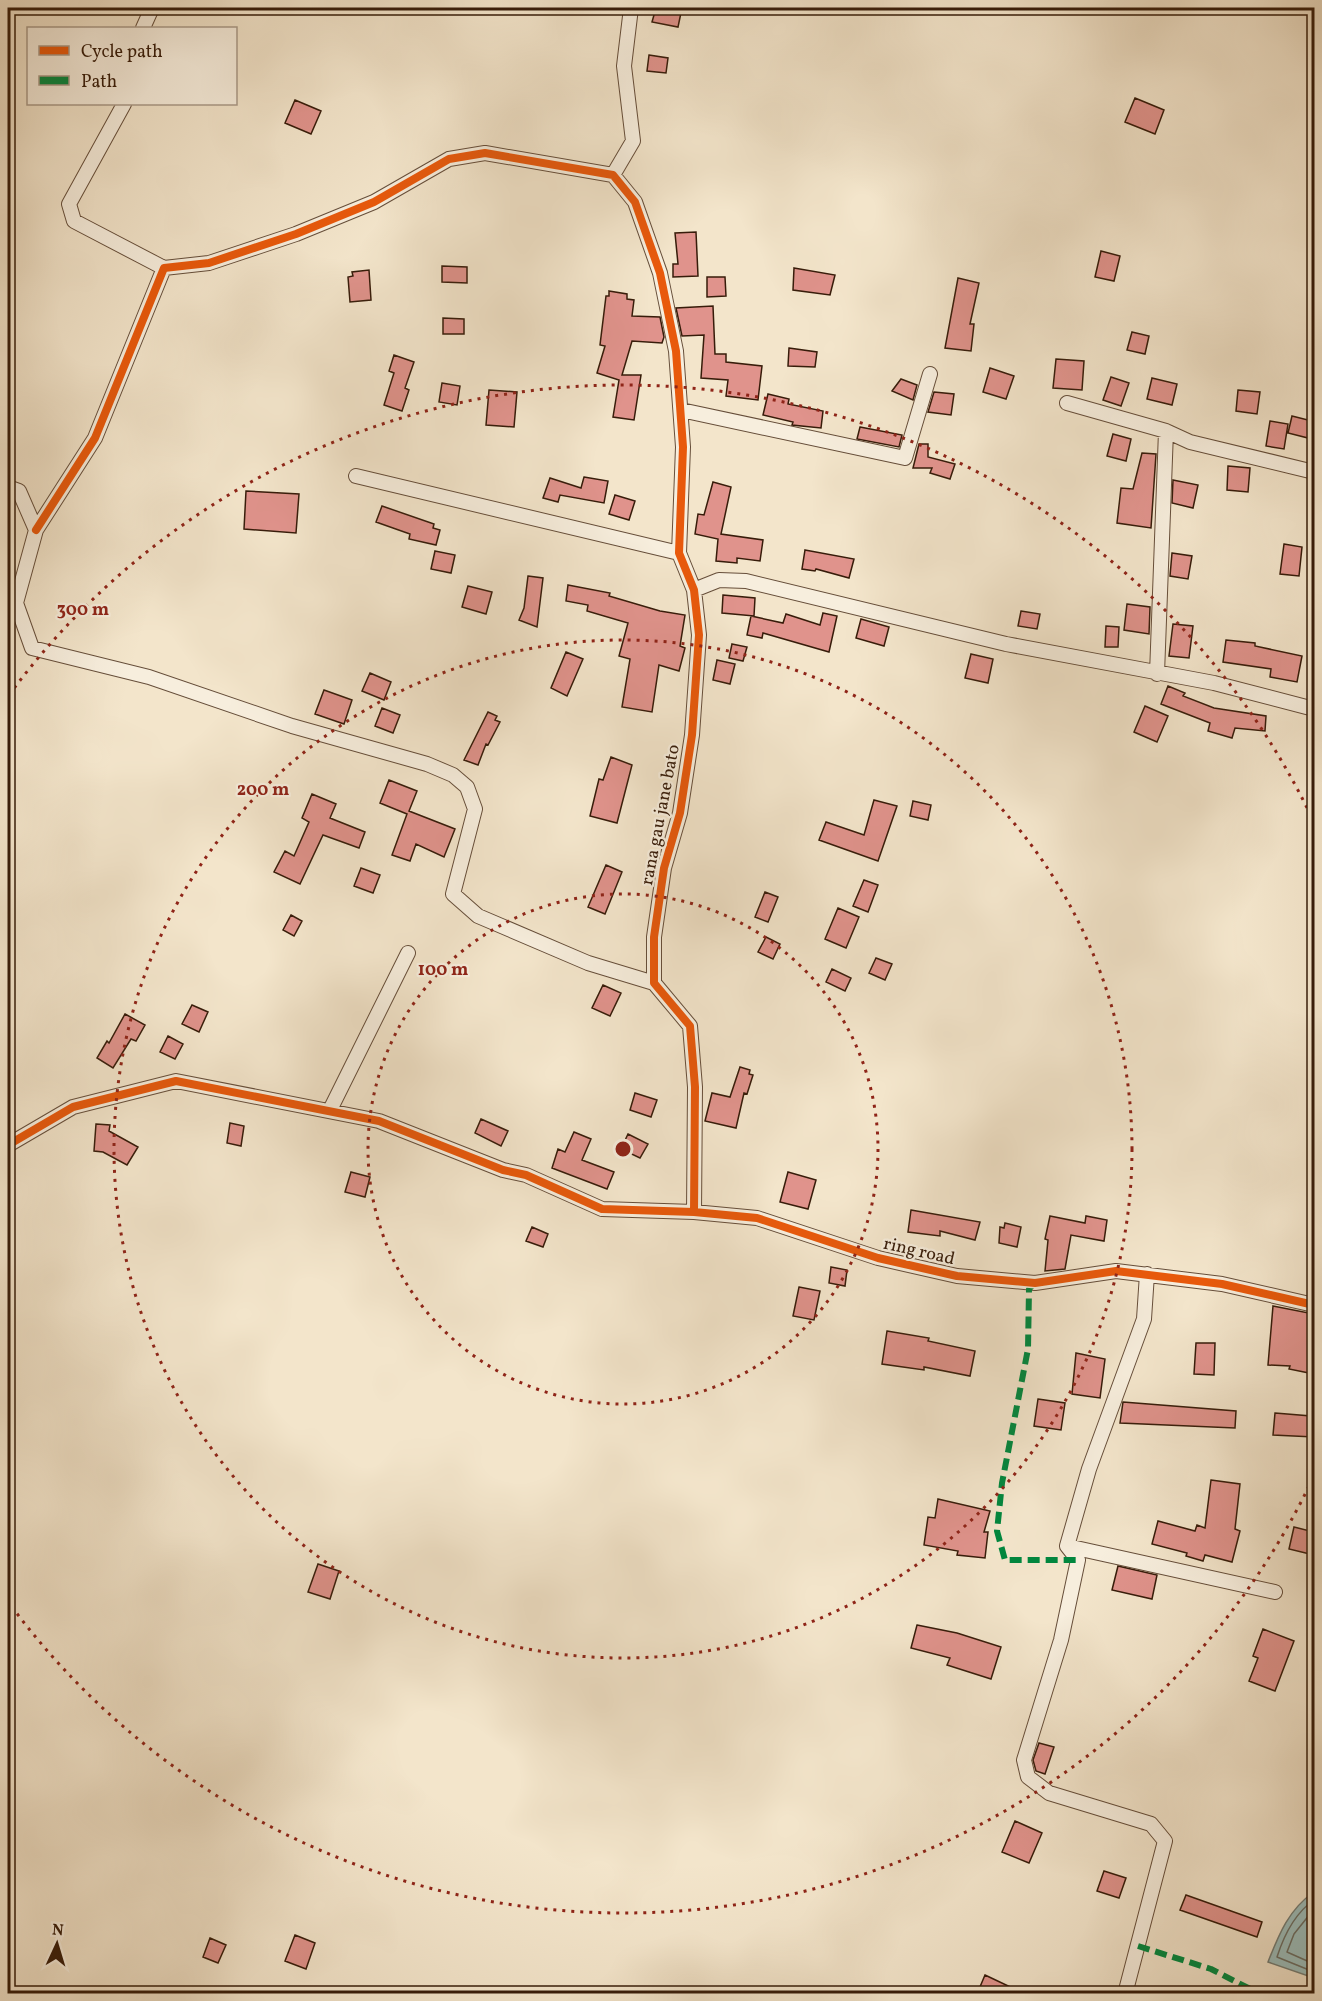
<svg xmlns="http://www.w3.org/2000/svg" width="1322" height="2001" font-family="Vollkorn,serif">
<rect width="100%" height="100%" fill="#f3e5cb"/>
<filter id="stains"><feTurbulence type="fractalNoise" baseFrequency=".00333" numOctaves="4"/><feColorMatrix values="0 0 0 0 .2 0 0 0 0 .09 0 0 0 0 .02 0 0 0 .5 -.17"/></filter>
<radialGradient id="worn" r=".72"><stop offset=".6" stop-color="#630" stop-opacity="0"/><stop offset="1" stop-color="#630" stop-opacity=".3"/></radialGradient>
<!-- water -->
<path fill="#9cbebc" stroke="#747d75" stroke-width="1.5" d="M1314,1892V1978L1268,1962C1279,1934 1289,1909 1314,1892Z"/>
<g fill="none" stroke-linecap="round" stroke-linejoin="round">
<!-- shore -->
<path stroke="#6a6d63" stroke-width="1.5" d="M1314,1900C1295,1913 1284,1935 1277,1957L1314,1972
M1314,1909L1294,1934L1287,1952L1314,1964"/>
</g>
<!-- building -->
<path fill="#e0938c" stroke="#371c0a" stroke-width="1.5" d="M656,8H682L678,27L652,22Z
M649,55L668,58L666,73L647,71Z
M1135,98L1164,110L1155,134L1125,122Z
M295,100L321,111L311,134L285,123Z
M696,232L698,276L673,277V264H678L675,233Z
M1101,251L1120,256L1114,281L1095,277Z
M442,266L467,267V283L442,282Z
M794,268L835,275L830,295L793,290Z
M369,270L371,300L350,302L348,277L353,276L352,272Z
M707,277H725L726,296L707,297Z
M958,278L979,283L970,324H974L971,351L945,348Z
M609,291L627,294V299L634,300L632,316L660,317L664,337L662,343L632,341L622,375H641L634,420L613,417L619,380L597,373L605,346L600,345L606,296H609Z
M713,306L715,354H726V362L762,366L758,400L726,396L728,380L701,378L704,335L682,336L676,308Z
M443,318L464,319V334H443Z
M1132,332L1149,336L1145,354L1127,350Z
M789,348L817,352L815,367L788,366Z
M394,355L414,362L405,388L409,390L402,411L384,405L394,373L389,371Z
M1056,359L1084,361L1082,390L1053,388Z
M990,368L1014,376L1006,399L983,392Z
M1111,377L1129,383L1121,406L1103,400Z
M1152,378L1177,384L1172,405L1147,399Z
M901,379L917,385L913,400L892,391Z
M442,383L460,386L457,405L439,402Z
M489,390L517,392L514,427L486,425Z
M1238,390L1260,392L1257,414L1236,411Z
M934,392L954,394L951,415L928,412Z
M768,394L789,399L788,404L823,411L821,428L792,425L793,422L763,415Z
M1292,416L1312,421L1308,438L1288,433Z
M1270,421L1288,424L1284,449L1266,446Z
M860,427L902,435L899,447L857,439Z
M1113,434L1131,439L1126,461L1107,456Z
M919,444H928V457L955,464L950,479L930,473L932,468H913Z
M1142,453L1156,454L1151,528L1117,523L1121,488L1133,489Z
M1228,466L1250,468L1248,492L1227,490Z
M584,477L608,481L604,503L560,495L558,502L543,498L550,478L581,488Z
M1173,480L1198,485L1193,508L1172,503Z
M713,482L731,487L721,534L763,540L760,561L737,558V563L716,561L718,539L695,534L698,514L704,515Z
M246,491L299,494L296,533L244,529Z
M615,495L635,501L629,520L609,514Z
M382,506L434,524L433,528L440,530L436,545L409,539L410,534L376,522Z
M1284,544L1302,547L1299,576L1280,574Z
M805,550L854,559L849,578L816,569L815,571L802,569Z
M435,551L455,555L451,573L431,569Z
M1172,553L1192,556L1188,579L1170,576Z
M528,576L543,578L537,627L519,620L524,608Z
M568,585L610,593L609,596L660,611L685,615L680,646L685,648L679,671L659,665L652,712L622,707L630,659L619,656L628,623L587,611L588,605L566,601Z
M468,586L492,592L486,614L462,607Z
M723,595L755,598L754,616L722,613Z
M1127,604L1150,607L1149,634L1124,630Z
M1021,611L1040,614L1037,629L1018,626Z
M823,613L837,616L829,652L763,633L762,638L747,635L751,616L783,623L786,614L820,625Z
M861,619L889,627L884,646L856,638Z
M1173,624L1193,626L1189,658L1169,656Z
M1106,626L1119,627L1118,647H1105Z
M1226,640L1255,643V646L1302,656L1297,682L1270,677L1271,669L1223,662Z
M732,644L747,647L743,661L729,658Z
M566,652L583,659L567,696L551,688Z
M971,654L993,659L988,683L965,678Z
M717,660L735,664L730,684L713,680Z
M370,673L391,682L384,700L362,691Z
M1168,686L1185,693L1183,696L1214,708L1266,716L1265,731L1235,728L1232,738L1208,731L1210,723L1161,704Z
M324,690L352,700L344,724L315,714Z
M1145,706L1168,716L1157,742L1134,732Z
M382,708L400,715L393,733L375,726Z
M488,712L497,716L495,720L500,722L488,745L486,744L478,765L464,760Z
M611,757L632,765L617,823L590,816L599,779L603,780Z
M389,780L417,791L409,811L455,829L444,857L416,844L410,861L392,855L407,814L380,803Z
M312,794L336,804L330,818L365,832L359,848L323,835L300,884L274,872L285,851L294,856L309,822L302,818Z
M874,800L897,806L878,861L819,840L826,822L864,835Z
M913,801L931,805L928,820L910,816Z
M606,865L622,872L605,914L588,907Z
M361,868L380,875L373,893L354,886Z
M864,880L878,885L868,912L853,906Z
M765,892L778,897L768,922L755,917Z
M838,908L859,917L846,948L825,939Z
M291,915L302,921L294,936L283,930Z
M766,937L780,944L773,959L758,952Z
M876,958L892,964L885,980L869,973Z
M832,969L851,978L845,991L826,982Z
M603,985L621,993L610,1016L592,1008Z
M192,1005L208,1012L199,1032L182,1024Z
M125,1014L145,1025L136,1041L131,1039L113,1068L97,1058L107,1041L109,1043Z
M168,1036L183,1044L175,1059L160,1052Z
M740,1067L750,1070L749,1074L753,1075L747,1094L744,1093L736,1128L705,1121L712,1093L730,1097Z
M635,1093L657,1100L651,1117L630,1110Z
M481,1119L508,1131L501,1146L475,1133Z
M230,1123L244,1126L241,1146L227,1143Z
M96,1124L110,1125L109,1131L138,1147L127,1165L103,1152L94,1151Z
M574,1132L591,1139L582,1160L614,1172L607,1189L552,1168L558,1149L565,1152Z
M628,1134L648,1144L640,1158L621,1149Z
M351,1172L370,1177L365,1197L345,1192Z
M788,1172L816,1180L808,1209L780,1202Z
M911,1210L980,1222L975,1240L940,1231V1236L908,1232Z
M1050,1216L1085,1223L1086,1216L1107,1220L1104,1241L1071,1235L1065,1269L1045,1271L1048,1240L1045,1239Z
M1005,1223L1021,1227L1017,1247L999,1243L1000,1227L1004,1228Z
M532,1227L548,1234L543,1247L526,1241Z
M831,1267L847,1270L845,1286L829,1283Z
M799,1287L820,1291L814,1320L793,1316Z
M1273,1306L1314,1314V1374L1289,1369L1290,1366L1268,1365Z
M887,1331L929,1338L928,1341L975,1351L970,1376L924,1367V1370L882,1364Z
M1196,1343H1215L1214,1375L1194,1374Z
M1076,1353L1105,1359L1100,1398L1072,1394Z
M1038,1399L1065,1403L1061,1430L1034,1426Z
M1123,1402L1236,1411L1235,1428L1120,1423Z
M1275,1413L1311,1416V1420L1314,1419V1437L1273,1435Z
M1211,1480L1240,1484L1235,1529L1240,1531L1232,1562L1205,1555L1203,1561L1186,1556L1187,1553L1152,1544L1158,1521L1195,1531L1197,1525L1205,1528Z
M938,1499L990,1511L984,1532H988L985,1558L957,1555L958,1551L924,1545L928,1517L935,1518Z
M1294,1527L1314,1532V1555L1289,1549Z
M318,1564L339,1571L330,1599L308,1592Z
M1118,1566L1157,1575L1152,1599L1112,1590Z
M917,1625L957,1633L1001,1647L991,1679L947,1665L950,1658L911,1648Z
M1263,1629L1294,1641L1275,1691L1249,1681L1258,1658L1253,1656Z
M1039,1743L1054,1747L1045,1774L1036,1771L1033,1760Z
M1015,1821L1042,1833L1029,1863L1002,1852Z
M1104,1871L1126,1878L1119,1898L1097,1891Z
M1186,1895L1262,1922L1257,1937L1180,1910Z
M295,1935L315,1943L306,1969L285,1961Z
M210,1938L226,1945L218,1963L203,1957Z
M985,1975L1025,1994H977Z"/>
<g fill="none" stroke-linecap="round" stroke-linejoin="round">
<defs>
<path id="street" d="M143,28L152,8
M124,104L69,204L74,221L164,268
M613,175L633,141L624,66L631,8
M1067,403L1166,431L1190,442L1314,472
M681,410L905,458L930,374
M356,476L679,553
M8,487L19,491L36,530L16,603L32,648L149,677L292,726L427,764L453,775L467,787L475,809L453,894L478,916L588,963L654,983
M36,530L95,438L164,268L209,263L296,234L374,202L449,159L485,153L613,175L635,202L660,273L676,351L683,447L679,553L694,590L699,635L692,735L680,813L664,868L654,937V983L690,1026L695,1087L694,1212
M694,590L719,580L746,581L1006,644L1214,683L1314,709
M1157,674L1166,431
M330,1110L408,953
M8,1145L73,1107L176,1081L379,1121L503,1170L526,1175L602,1209L694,1212L757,1218L878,1258L957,1276L1035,1283L1116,1271L1222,1284L1314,1305
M1067,1546L1275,1592
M1125,1994L1165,1841L1151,1824L1049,1793L1028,1777L1024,1760L1061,1640L1078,1560L1067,1546L1089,1469L1144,1319L1147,1274"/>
</defs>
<!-- street casing -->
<use href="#street" stroke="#664e3a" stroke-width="16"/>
<!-- street -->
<use href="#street" stroke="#f7eedd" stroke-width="14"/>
<!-- quiet -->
<path stroke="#00873e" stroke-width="6" stroke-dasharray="12 6" stroke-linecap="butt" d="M1035,1283L1029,1289L1028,1349L1002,1483L997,1531L1005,1560H1078
M1138,1946L1211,1969L1260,1994"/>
<defs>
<path id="cycleway" d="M36,530L95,438L164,268L209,263L296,234L374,202L449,159L485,153L613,175L635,202L660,273L676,351L683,447L679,553L694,590L699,635L692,735L680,813L664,868L654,937V983L690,1026L695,1087L694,1212
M8,1145L73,1107L176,1081L379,1121L503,1170L526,1175L602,1209L694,1212L757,1218L878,1258L957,1276L1035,1283L1116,1271L1222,1284L1314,1305"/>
</defs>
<!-- cycleway casing -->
<use href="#cycleway" stroke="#f7eedd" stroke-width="11"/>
<!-- cycleway -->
<use href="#cycleway" stroke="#e8590c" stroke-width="8"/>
</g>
<!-- distance rings -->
<g fill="none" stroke="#8f2418" stroke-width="3" stroke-dasharray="3 6">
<circle cx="623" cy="1149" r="255"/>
<circle cx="623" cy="1149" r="509"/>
<path d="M1313 1478A764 764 0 0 1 9 1603M9 695A764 764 0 0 1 1313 820"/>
</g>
<g text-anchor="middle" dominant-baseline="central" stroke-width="4.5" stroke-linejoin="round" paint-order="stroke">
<!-- street labels -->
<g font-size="18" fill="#371c0a" stroke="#f7eedd">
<text transform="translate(661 815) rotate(-79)">rana gau jane bato</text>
<text transform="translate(919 1252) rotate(13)">ring road</text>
</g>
</g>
<circle cx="623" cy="1149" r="9" fill="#8f2418" stroke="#f7eedd" stroke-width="3"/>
<g font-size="18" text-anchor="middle" font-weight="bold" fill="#8f2418" stroke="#f7eedd" stroke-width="4.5" stroke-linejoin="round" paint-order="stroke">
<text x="83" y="615">300 m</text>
<text x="263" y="795">200 m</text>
<text x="443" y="975">100 m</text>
</g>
<!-- margin -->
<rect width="1322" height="2001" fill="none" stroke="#f3e5cb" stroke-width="30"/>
<rect x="9" y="9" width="1304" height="1983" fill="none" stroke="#371c0a" stroke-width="3"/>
<rect x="15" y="15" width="1292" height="1971" fill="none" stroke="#371c0a" stroke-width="1.5"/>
<!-- legend -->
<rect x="27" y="27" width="210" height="78" fill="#f7eedd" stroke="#aa9a89" stroke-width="1.5"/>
<rect x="39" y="46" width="30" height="9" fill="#e8590c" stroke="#aa9a89" stroke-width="1.5"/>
<text x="81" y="57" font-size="18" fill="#371c0a">Cycle path</text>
<rect x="39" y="76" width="30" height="9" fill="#00873e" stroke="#aa9a89" stroke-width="1.5"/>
<text x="81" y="87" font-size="18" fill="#371c0a">Path</text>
<!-- north arrow -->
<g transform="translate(57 1944) rotate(4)" stroke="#f7eedd" stroke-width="4.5" paint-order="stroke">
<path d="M0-4.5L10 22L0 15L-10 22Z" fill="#371c0a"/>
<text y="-9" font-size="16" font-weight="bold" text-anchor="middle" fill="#371c0a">N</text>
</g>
<rect width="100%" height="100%" filter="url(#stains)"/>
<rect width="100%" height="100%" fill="url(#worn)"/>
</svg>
